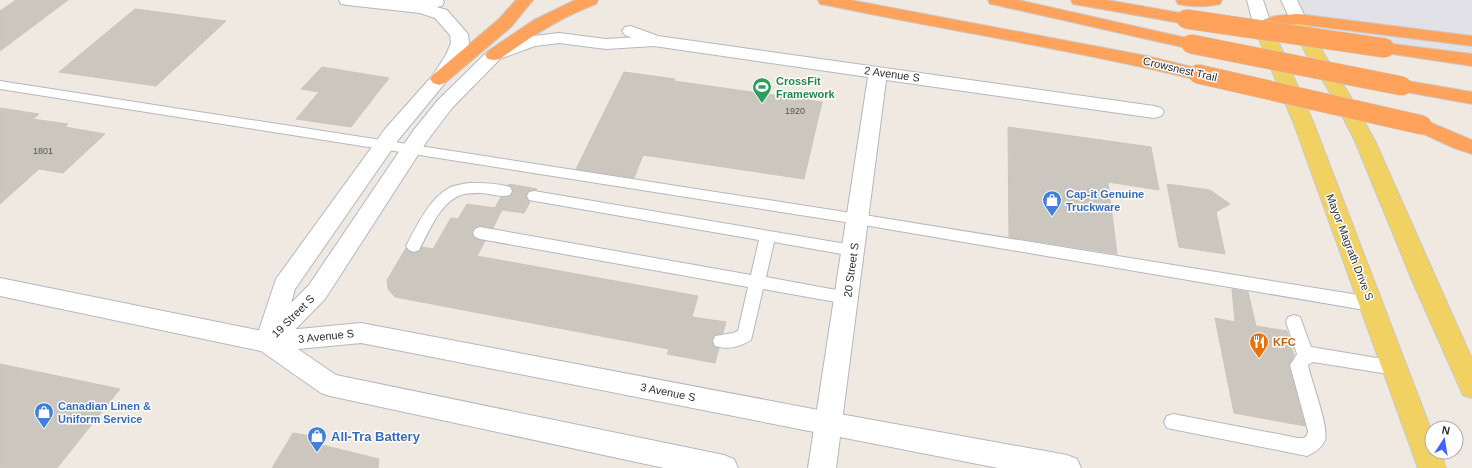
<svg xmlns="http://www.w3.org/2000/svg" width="1472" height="468" font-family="Helvetica,sans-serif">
<rect width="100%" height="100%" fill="#efe9e1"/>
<!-- industrial -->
<path fill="#e3e1e8" d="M1293,0H1472V62L1305,37Z"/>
<!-- building -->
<path fill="#cbc7bf" stroke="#cbc5ba" d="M16,0H68L0,51V11Z
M135,9L226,21L156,86L59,72Z
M322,67L389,78L351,127L296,119L319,92L301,89Z
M624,72L675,79L674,81L822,102L804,179L643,155L634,178L576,169Z
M0,108L39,114L33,119L68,124L65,127L105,134L63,173L39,169L0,204Z
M1008,127L1151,147L1159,190L1108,182L1117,254L1009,237Z
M509,184L537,189L528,191L526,197L528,201L530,202L524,213L502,210L493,228L480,226L474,228L472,232L474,238L485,241L477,256L698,296L692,317L726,322L723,333L715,335L712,340L714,347L719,348L715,363L667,354L669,349L395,297L388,289L387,280L406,248L413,253L420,251L422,247L433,249L451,218L458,219L467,204L495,208L501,197L511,196L513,190L511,186L508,185Z
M1167,184L1210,190L1230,204L1216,212L1225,254L1179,247Z
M1232,289L1248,292L1256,326L1287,331L1294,356L1289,365L1305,426L1234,413L1215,318L1235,322Z
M0,364L120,389L57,468H0Z
M293,433L317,437L314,443L379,459L378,468H272Z"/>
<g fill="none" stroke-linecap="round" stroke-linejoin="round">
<defs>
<path id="service" d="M0,81L858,214L1371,297L1377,299L1379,304L1377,309L1371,311L858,224L0,89Z
M469,183C483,183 497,183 510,187L512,191L510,195C500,198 490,193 480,193C474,193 467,193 461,195C440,202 429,232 419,250L414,252L409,250L406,246C417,226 429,198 451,187C456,185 463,184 469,183Z
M534,191L858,246L861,250L858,254L853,256L774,242L766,277L847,292L853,293L855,298L853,303L847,304L763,289L751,340C740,347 728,350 715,346L713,341L715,336L733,333L738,331L748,287L480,239L475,237L473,233L475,229L480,227L751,275L759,240L529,200L527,196L529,192Z
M1294,315L1300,317L1311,347L1395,361L1401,363L1404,368L1401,373L1395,375L1313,362L1308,365C1311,381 1329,426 1325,440C1322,448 1314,453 1307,456L1167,428L1164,422L1167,416L1173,414L1298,438H1304L1307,435L1308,431L1290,365L1297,354L1286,322L1288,317Z"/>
<path id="minor" d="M381,0H443L444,2L442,6L436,7L389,5L383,4Z
M631,26L658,36L1154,106L1161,108L1164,112L1161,116L1154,118L886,80L836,468H808L868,77L654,46L625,35L622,31L625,27Z"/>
<path id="tertiary" d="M339,0H394L422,3L447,10L468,34L469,43L464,55L445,83L399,139L295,289L291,303L309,285L413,131L438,100L488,51L526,37L559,33L606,39L654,36L660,37L663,41L660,45L654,46L606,49L559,43L535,46L500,59L452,108L427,141L325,299L276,349L267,352L258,349L255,342L276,279L385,129L433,75L446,55L451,43L450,35L435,18L420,13L347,5L341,4Z"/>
<path id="secondary" d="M1247,0H1263L1272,27L1269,31L1263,32L1257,31L1254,27Z
M1281,0H1297L1306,19L1304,23L1298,24L1292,23Z
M0,278L267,332L361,323L829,412L1067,455L1077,459L1081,468H998L361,343L298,349L336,375L724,455L734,459L738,468H664L330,396L321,393L261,351L0,296Z"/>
<path id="primary" d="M1298,14L1304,15L1306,19L1324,54L1349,94L1375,141L1472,359V398L1463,395L1412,280L1355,141L1331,94L1306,54L1290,19L1292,15Z
M1263,22L1269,23L1272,27L1314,124L1432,432V452H1440L1446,468H1418L1294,124L1254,27L1257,23Z"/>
<path id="motorway" d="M516,0H533L511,27L445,83L439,85L433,83L430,79L433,75L499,19Z
M575,0H598L596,4C561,17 530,37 500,59L494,60L488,59L485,55L488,51L534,20Z
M818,0H850L1147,56L1204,70L1207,74L1204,78L1198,80C1075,50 950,31 826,5L820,4Z
M988,0H1018L1191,39L1197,40L1200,44L1197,48L1191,49L996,5L990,4Z
M1071,0H1107L1186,14L1192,15L1194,19L1192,23L1186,24L1079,5L1073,4Z
M1176,0H1222L1220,4C1208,7 1190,7 1178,4Z
M1298,14L1472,36V46L1298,24L1281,26L1263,32L1257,31L1254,27C1263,15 1285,15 1298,14Z
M1385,43L1472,54V66L1379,52L1376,48L1379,44Z
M1402,80L1472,92V104L1395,90L1393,86L1395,82Z
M1422,119L1472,140V154L1454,148L1415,130L1412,125L1415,120Z"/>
</defs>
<!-- service casing -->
<use href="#service" stroke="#b4b7c1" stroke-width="2"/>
<!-- minor casing -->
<use href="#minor" stroke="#b4b7c1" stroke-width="2"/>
<!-- tertiary casing -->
<use href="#tertiary" stroke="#b4b7c1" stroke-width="2"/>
<!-- secondary casing -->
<use href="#secondary" stroke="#b4b7c1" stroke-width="2"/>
<!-- primary casing -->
<use href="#primary" stroke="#c9c9c9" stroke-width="2"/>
<!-- motorway casing -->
<use href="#motorway" stroke="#c9c9c9" stroke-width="2"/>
<!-- service -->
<use href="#service" fill="#fff" fill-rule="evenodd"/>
<!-- minor -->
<use href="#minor" fill="#fff" fill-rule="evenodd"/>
<!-- tertiary -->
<use href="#tertiary" fill="#fff" fill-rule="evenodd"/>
<!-- secondary -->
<use href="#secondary" fill="#fff" fill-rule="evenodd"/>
<!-- primary -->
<use href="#primary" fill="#f2d163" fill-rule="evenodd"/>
<!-- motorway -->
<use href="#motorway" fill="#ffa35c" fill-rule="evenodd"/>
<defs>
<path id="motorway-bridge" d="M1186,19L1385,48
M1191,44L1402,86
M1198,74L1422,125"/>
</defs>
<!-- motorway-bridge casing -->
<use href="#motorway-bridge" stroke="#c9c9c9" stroke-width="20" stroke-linecap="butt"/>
<!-- motorway-bridge -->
<use href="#motorway-bridge" stroke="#ffa35c" stroke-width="19"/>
</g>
<!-- icons -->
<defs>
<symbol id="stadium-pin" viewBox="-11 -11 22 30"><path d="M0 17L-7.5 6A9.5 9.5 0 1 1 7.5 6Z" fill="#2e9e5b" stroke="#fff"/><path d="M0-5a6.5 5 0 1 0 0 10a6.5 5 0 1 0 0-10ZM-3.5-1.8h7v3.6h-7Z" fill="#fff"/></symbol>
<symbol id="shop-pin" viewBox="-11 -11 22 30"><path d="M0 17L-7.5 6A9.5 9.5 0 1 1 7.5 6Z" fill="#3f7fe0" stroke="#fff"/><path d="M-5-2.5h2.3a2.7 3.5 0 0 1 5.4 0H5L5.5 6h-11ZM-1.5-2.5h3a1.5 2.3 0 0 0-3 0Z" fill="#fff"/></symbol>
<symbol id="restaurant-pin" viewBox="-11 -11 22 30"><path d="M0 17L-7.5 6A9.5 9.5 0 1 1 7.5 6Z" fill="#e8710a" stroke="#fff"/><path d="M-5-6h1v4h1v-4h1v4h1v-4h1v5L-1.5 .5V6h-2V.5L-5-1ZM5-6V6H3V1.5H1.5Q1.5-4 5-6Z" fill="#fff"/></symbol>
</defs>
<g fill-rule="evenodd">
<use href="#stadium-pin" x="751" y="76" width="22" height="30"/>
<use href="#shop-pin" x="1041" y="189" width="22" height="30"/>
<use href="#restaurant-pin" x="1248" y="331" width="22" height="30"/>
<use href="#shop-pin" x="33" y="401" width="22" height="30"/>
<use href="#shop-pin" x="306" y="425" width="22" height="30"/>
</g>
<g text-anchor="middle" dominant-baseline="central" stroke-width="3" stroke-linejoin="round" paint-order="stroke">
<!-- number labels -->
<g font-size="9" fill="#555452">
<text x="795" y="111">1920</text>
<text x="43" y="151">1801</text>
</g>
<!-- street labels -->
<g font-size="11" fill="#2e2e2e" stroke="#fff">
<text transform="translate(1180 69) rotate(13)">Crowsnest Trail</text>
<text transform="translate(892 74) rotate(8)">2 Avenue S</text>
<text transform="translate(1350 247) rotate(69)">Mayor Magrath Drive S</text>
<text transform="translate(851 270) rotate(-82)">20 Street S</text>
<text transform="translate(293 316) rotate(-45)">19 Street S</text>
<text transform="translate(326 336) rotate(-6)">3 Avenue S</text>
<text transform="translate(668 392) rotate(11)">3 Avenue S</text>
</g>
<!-- leisure labels -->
<g font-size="11" font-weight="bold" fill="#27864d" stroke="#fff" text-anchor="start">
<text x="776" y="81">CrossFit<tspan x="776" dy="13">Framework</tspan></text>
</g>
<!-- shop labels -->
<g font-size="11" font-weight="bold" fill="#366cbe" stroke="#fff" text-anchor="start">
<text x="1066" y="194">Cap-it Genuine<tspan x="1066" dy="13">Truckware</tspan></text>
<text x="58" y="406">Canadian Linen &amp;<tspan x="58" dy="13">Uniform Service</tspan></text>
</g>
<!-- food labels -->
<g font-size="11" font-weight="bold" fill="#c56008" stroke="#fff" text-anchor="start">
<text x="1273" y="342">KFC</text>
</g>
<!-- near-shop labels -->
<g font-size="13" font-weight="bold" fill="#366cbe" stroke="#fff" text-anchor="start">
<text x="331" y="436">All-Tra Battery</text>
</g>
</g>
<!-- north arrow -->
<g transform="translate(1444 440) rotate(12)"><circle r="19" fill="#ffffff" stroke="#ababab"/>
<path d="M0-3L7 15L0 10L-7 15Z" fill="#4264fb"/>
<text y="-6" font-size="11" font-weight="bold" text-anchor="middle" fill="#2e2e2e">N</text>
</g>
</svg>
